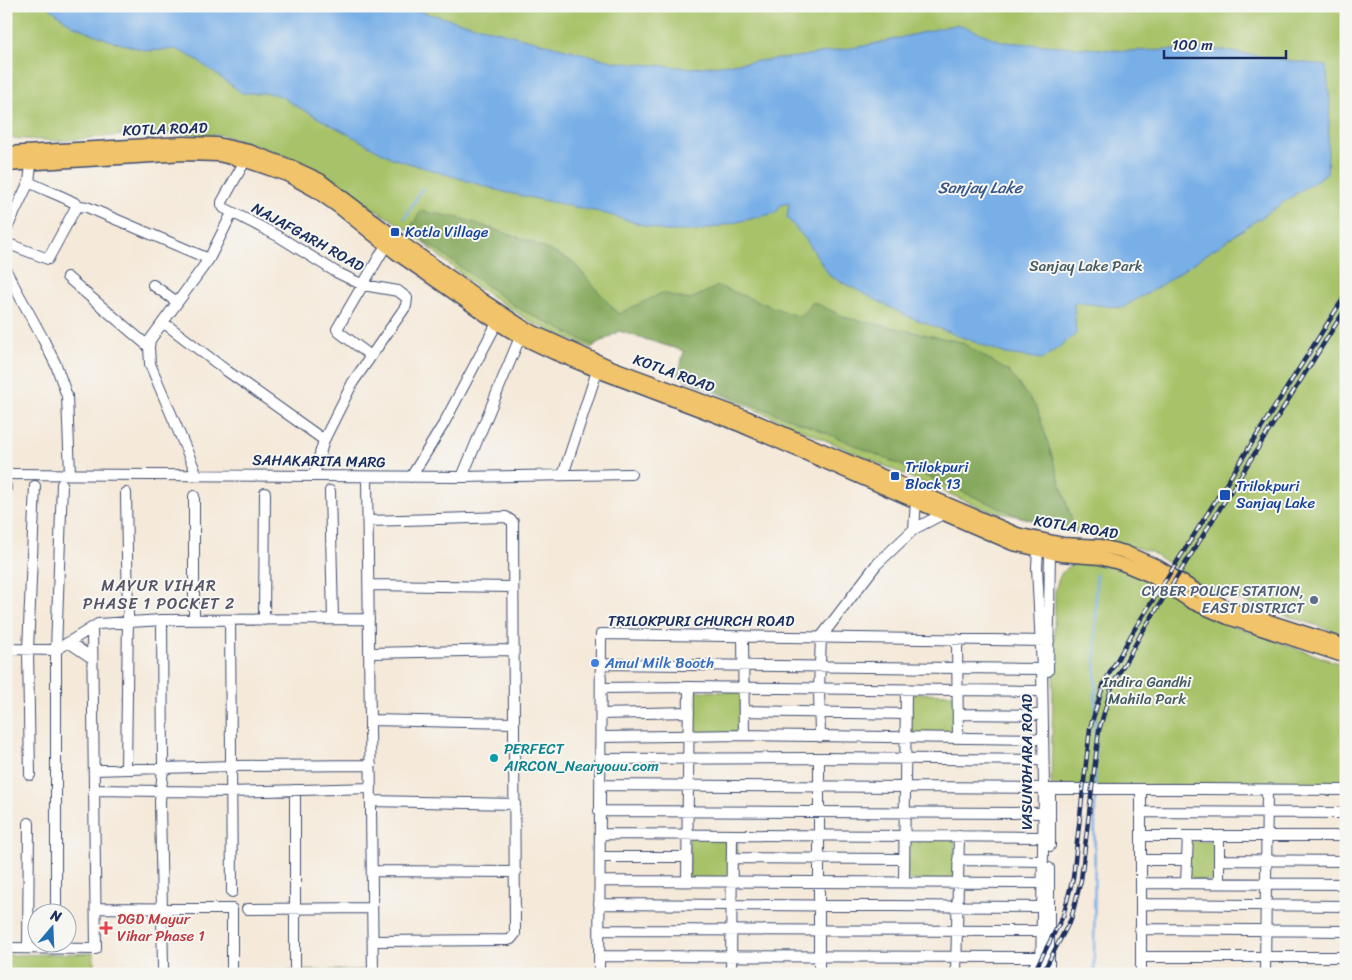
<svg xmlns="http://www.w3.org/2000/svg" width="1352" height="980" font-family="Sriracha,sans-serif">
<rect width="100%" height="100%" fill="#f6f6f2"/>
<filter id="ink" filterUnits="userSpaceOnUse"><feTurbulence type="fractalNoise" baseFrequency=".02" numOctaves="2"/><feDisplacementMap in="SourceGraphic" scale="10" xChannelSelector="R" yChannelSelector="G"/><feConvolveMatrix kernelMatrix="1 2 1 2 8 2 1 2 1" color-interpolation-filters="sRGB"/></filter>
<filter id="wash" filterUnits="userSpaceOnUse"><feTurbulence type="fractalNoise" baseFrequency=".0096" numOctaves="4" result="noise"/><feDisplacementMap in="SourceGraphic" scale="20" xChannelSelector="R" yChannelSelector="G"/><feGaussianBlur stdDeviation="1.12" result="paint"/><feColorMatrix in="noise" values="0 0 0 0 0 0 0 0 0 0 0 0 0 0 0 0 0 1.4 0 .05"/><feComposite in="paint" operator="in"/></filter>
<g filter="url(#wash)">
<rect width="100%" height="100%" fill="#f5e9d9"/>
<!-- green -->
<path fill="#a7c268" stroke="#617863" d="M6,6H1346V635L1209,590L1151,552L1021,517L986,510L678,376L684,351L619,331L591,348L534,324L472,284L409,230L353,197L307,164L261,147L220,135L178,134L124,135L60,141L6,138Z
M1084,560L1124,568L1229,624L1346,666V786H1051L1055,592C1060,572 1063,567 1084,560Z
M694,691L741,692L742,734H693Z
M908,693L956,694V736H908Z
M689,837H737L738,880L689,879Z
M907,838H955V881L907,880Z
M1189,841L1217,842V881L1189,880Z
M94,953V972L364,970V974H6V955Z"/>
<!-- forest -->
<path fill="#85a85c" stroke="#506c5d" d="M421,211L460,218L529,241L572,261L618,314L662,293L689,300L718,286L799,317L813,302L847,318L961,342L1009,372L1037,408L1076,533L1021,517L824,432L678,376L684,351L619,331L594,346L516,307L409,230Z"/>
<!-- water -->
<path fill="#78afe7" stroke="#4a6fa2" d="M47,6H384L418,11L616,62L691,68L797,57L869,45L958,24L1003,42L1127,51L1212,49L1326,66L1330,101L1327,173L1164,283L1122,308L1074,302L1076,334L1043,359L1006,354L907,316L830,276L807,241L787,218L789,203L781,205L776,213L698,231H664L599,212L504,192L392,158L291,103L281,96L269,93H242L194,58L176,49L149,51L111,41L72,25Z"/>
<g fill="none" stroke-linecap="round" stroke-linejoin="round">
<!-- stream -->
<path stroke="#78afe7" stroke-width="2.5" d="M405,218L422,188
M1095,786L1096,575
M1094,974L1095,791"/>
</g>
</g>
<g filter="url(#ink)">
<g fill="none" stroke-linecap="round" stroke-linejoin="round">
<defs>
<path id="minor" d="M245,161L222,202V205L224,208L278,236L336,272L363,285L398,291L407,298L406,306L353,382L324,440L314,475
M29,182C46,191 64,196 80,206
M6,230L29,182L32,156
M6,243L48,259L75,209L80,206L87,207L209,259
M6,271L42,337L56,365L67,396L70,474
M67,277L149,347
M153,285L177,302
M163,322L227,371L324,440
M371,356L339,332L337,329L389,240
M6,474L462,477L631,474
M197,475L150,364L149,347L150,340L209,259L232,213
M563,475L597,371
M367,477L373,974
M411,477L443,425L497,323
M462,477L523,330
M6,491V486
M330,491L333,619
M368,521L506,517L513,522L515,934L511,939L508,940L373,941
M914,529L916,501
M1047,546L1050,552L1048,671
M369,585L513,587
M194,619V496
M162,620L163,768L160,801L163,968
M230,620L232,892
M264,620L265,493
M743,636L744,735
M957,639L958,738
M70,643L92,658
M6,649L56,650L98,624L162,620L369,619
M370,653L512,650
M601,664L1042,669
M601,688L689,687L1042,691
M744,711L906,714
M601,714L689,712
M958,714L1042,715
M370,720L514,723
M601,737L744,735L1042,739
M820,737L819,689L821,637L876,565L914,529L943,514
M601,759L821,758L1043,760
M126,769L128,616L126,493
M94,770L232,766L371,765
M30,775L28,650L35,486
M601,785L1346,790
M94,790L231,792L371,788
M371,801L515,804
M599,811L1043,813
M1141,812L1346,813
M600,834L1043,837
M1142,836H1346
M1050,846V793
M600,857H687
M732,858L904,859
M958,860L1043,861
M1141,860H1187
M1219,860L1346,861
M372,871L516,872
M600,881L1042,883
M687,881L689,687
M904,882L906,690
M1141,883L1346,884
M1186,883L1188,836
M1219,883V836
M599,904L1042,907
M1141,904L1346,906
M96,908L232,909V968
M247,909L372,908
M56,912V650L62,484
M1140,929L1346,931
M600,930L1042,931
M6,948L96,949L92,628
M28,948L29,823
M599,956L1040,957
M1141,957H1346
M295,967V790
M599,974L601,634L1049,641
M731,974L732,835
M819,974V758
M956,974L959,836
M1029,974L1040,958
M1041,974L1044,787L1042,669L1037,567L1038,550L1041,545
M1049,974V868
M1141,974V789
M1265,974L1267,790"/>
<path id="major" d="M6,153L183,143L217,144L249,151L290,166L320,180L404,244L481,299L525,328L611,367L746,417L1017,534L1063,544L1101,546L1125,552L1157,566L1199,592L1228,608L1346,646
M6,165L185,154L218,155L249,162L287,175L316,191L340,208L396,253L497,323L520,337L554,353L608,375L742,426L1013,544L1061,555L1100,558L1122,564L1151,576L1191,602L1228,618L1346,657"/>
</defs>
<!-- minor casing -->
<use href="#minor" stroke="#3c4b70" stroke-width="12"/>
<!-- major casing -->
<use href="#major" stroke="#3c4b70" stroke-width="15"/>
<!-- minor -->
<use href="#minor" stroke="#fff" stroke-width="10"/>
<!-- major -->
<use href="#major" stroke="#f1c36a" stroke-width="12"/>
<defs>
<path id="rail" d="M1033,974L1063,916L1073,878L1090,728L1104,683L1134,630L1346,294
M1042,974L1071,919L1081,880L1099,730L1112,686L1141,634L1346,308"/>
</defs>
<!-- rail casing -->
<use href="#rail" stroke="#1b2f5e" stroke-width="4.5"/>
<!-- rail -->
<use href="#rail" stroke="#f6f6f2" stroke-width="2.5" stroke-dasharray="8" stroke-linecap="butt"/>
</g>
</g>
<!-- markers -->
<g fill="#1a4fb4" stroke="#f6f6f2" stroke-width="2">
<rect x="390" y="227" width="10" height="10" rx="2.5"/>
<rect x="890" y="471" width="10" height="10" rx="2.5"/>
<rect x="1219" y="489" width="12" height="12" rx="2.5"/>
</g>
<circle fill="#5c6f8a" stroke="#f6f6f2" stroke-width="2" cx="1314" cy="600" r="5"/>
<circle fill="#3f7fe0" stroke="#f6f6f2" stroke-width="2" cx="595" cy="663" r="5"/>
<circle fill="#0f9aa8" stroke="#f6f6f2" stroke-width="2" cx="494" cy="758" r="5"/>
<path fill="#e0444e" stroke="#f6f6f2" stroke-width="2" d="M103.5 920.5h5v5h5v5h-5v5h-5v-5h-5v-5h5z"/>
<g text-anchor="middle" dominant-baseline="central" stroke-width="4" stroke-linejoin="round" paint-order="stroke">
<!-- street labels -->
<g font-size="15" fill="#1b2f5e" stroke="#f6f6f2">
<text transform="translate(165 129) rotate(-2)">KOTLA ROAD</text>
<text transform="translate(308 237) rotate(29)">NAJAFGARH ROAD</text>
<text transform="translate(674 373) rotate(20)">KOTLA ROAD</text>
<text transform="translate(319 461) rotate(1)">SAHAKARITA MARG</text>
<text transform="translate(1076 527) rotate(9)">KOTLA ROAD</text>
<text x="701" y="621">TRILOKPURI CHURCH ROAD</text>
<text transform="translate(1027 762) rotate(-90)">VASUNDHARA ROAD</text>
</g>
<!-- transit labels -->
<g font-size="15" fill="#164399" stroke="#f6f6f2" text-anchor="start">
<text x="405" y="232">Kotla Village</text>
<text x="905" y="467">Trilokpuri<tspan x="905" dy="17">Block 13</tspan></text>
<text x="1236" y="486">Trilokpuri<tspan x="1236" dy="17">Sanjay Lake</tspan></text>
</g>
<!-- park labels -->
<g font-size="15" fill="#455b61" stroke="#f6f6f2">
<text x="1086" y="266">Sanjay Lake Park</text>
<text x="1147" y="682">Indira Gandhi<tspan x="1147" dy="17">Mahila Park</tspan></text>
</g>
<!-- service labels -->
<g font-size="15" fill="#4e5e75" stroke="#f6f6f2" text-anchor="end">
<text x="1304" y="591">CYBER POLICE STATION,<tspan x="1304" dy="17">EAST DISTRICT</tspan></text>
</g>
<!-- shop labels -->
<g font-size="15" fill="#366cbe" stroke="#f6f6f2" text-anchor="start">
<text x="605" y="663">Amul Milk Booth</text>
</g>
<!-- culture labels -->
<g font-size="15" fill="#0d838f" stroke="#f6f6f2" text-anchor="start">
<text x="504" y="749">PERFECT<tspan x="504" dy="17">AIRCON_Nearyouu.com</tspan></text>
</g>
<!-- health labels -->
<g font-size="15" fill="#be3a42" stroke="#f6f6f2" text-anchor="start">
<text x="117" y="919">DGD Mayur<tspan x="117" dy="17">Vihar Phase 1</tspan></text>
</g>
<!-- water labels -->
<g font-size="16" font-style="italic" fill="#375587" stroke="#f6f6f2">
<text x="980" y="187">Sanjay Lake</text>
</g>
<!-- neighbourhood labels -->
<g font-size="16" letter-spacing="1" fill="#565567" stroke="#f6f6f2">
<text x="159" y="585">MAYUR VIHAR<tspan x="159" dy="18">PHASE 1 POCKET 2</tspan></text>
</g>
</g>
<!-- margin -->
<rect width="1352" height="980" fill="none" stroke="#f6f6f2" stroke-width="25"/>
<!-- north arrow -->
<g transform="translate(52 928) rotate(19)"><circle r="24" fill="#f6f6f2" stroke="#9ea6b7"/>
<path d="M0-4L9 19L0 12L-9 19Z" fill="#1f6fb2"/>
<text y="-8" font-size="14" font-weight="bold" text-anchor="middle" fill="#1b2f5e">N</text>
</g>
<!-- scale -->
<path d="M1164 50v8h122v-8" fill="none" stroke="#1b2f5e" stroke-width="2.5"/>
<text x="1172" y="50" font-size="15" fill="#1b2f5e" stroke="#f6f6f2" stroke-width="4" paint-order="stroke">100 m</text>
</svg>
